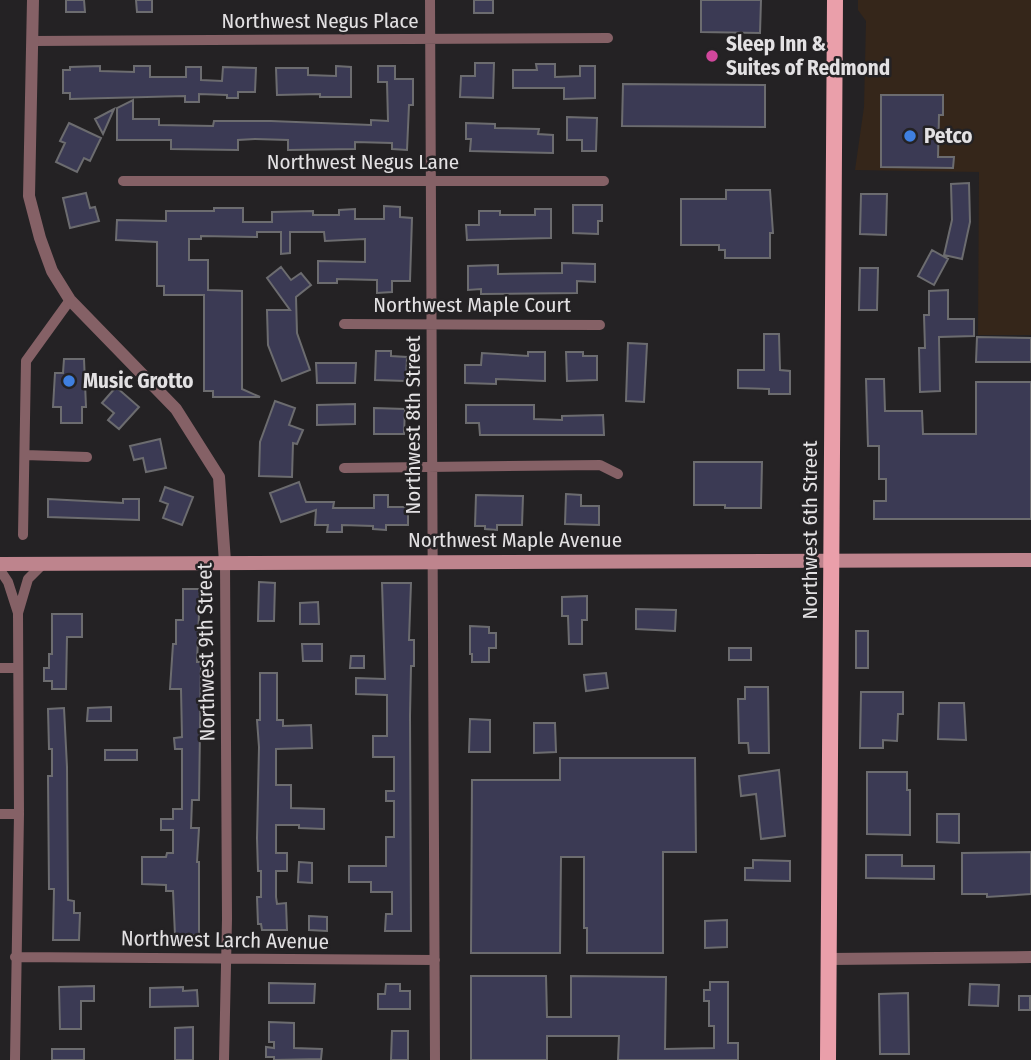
<svg xmlns="http://www.w3.org/2000/svg" width="1031" height="1060" font-family="'Fira Sans Condensed',sans-serif">
<rect width="100%" height="100%" fill="#242224"/>
<!-- commercial -->
<path fill="#35261a" d="M858,0H1031V335H978L979,172L855,170L864,107L866,21L858,10Z"/>
<!-- building -->
<path fill="#3b3a54" stroke="#6c6c6f" stroke-width="2" d="M66,0H84L85,12H66Z
M136,0H152V12H137Z
M474,0H493V13H474Z
M701,0H761L760,33L701,32Z
M475,63H494L493,98L460,97L461,76H475Z
M536,64H555V77L580,76V66H595V98L564,99V88H513V70H537Z
M100,66V71L134,72V66H150V77H186V67H201V80L222,81L223,67L256,68L255,92H238V98H227V95L199,94V102H185V96L70,99V93H63V70H70V67Z
M336,66L351,67V97H320V94L277,95L276,68H308V75L336,76Z
M378,66H395V79H413V105H409L407,150L392,149V143L355,142V149L288,150V140L255,139L238,140V150L171,149V140H117V108L133,100V119H159V125L213,126L214,121H271L371,125V120L388,121L387,82H378Z
M623,84L765,85V127L622,126Z
M881,95H943V115H939L938,157H954L953,168L881,167Z
M114,109L103,134L95,119Z
M567,117L597,118L596,151H582V140H567Z
M69,123L101,138L90,161L84,158L77,172L56,162L65,143L60,141Z
M466,123L495,124V128L539,129L538,134L553,135V153L470,151L471,139H466Z
M969,183L970,222L962,259L944,255L952,220L951,184Z
M726,190H770L773,233H770V258H725V250H719V245H681V199H726Z
M86,193L90,208L95,207L99,221L70,228L63,198Z
M861,194H887L886,235L860,234Z
M573,205H602V221H598V234L573,233Z
M384,206L400,207V217L412,218L410,281H392V292L377,293V280L337,279V283H318V261L365,262V239L325,241L324,232H290V253L281,254V232H257V237L201,236V239H189V260H208V290L242,291V389L260,397H213V391H204V295H164V286H157V242L116,240L117,220L166,221V211H214V208H243V222H272V212L313,211V215H339V210L355,209V219H384Z
M535,209H551V238L467,240L466,225H479V211H500V215H535Z
M932,250L948,259L934,285L918,276Z
M562,263L595,264V282L577,281V293L481,294V289L468,290V266L498,265V274L562,273Z
M281,267L291,280L301,273L311,285L296,297L297,333L310,370L282,381L268,345L267,310H290L267,278Z
M860,268H878L877,310H859Z
M948,290V319H974V336L939,337L940,391L920,392L919,348H925L924,315H929V291Z
M764,334H779L780,370L790,371V394H769V389L738,388V370H764Z
M977,337L1031,338V362H976Z
M628,343L647,344L644,402L626,401Z
M376,351H391V356L407,357L406,381L375,380Z
M528,352H545V381L496,379V384L465,383V365H481L482,353L528,356Z
M566,352H583V356H597V380L567,381Z
M64,359H84L86,407H82V423H61V407H53L55,373H63Z
M316,363H356L355,383H317Z
M866,379H884L885,411H922L923,434H976V382H1031V519H874V501H886V479H879V446H868Z
M116,387L139,407L119,429L108,420L114,413L102,403Z
M275,401L295,408L289,425L303,430L297,444L293,443L292,477L259,476L260,442Z
M355,404V424L317,425V405Z
M466,405H534V419L562,420V416L603,415L604,435H480L479,423H466Z
M374,408L405,409L404,434H374Z
M160,439L166,468L146,472L143,458L134,460L130,446Z
M694,462H762L761,508H725V505H694Z
M299,482L306,502H334L333,508H374V495H388V507H408V525H386V530L373,529V526L342,525V532H327L328,525H315L316,510L281,522L270,493Z
M165,487L193,497L182,525L163,518L168,504L160,501Z
M566,494L581,495V506H599V525L565,524Z
M476,495L523,496L522,525H497V530L485,529V526H475Z
M48,499L123,503V499H139V520L48,517Z
M259,582L275,583L274,621H258Z
M382,583H411L409,640H414V666H411L410,716L411,931H385L386,914H392V892H371V882H349V866H386V837H394V801H386V791H394V757H373V736H387V695L356,694V678L385,679Z
M183,589H200L197,662H201L199,800H192L191,828H199L197,862H199V935H175L173,891H166V885L142,884V857H166L167,853H173V830H161V819H173V809H182V749H175L174,738L182,737L181,689H170L173,644H176V620H183Z
M587,596V620H582V644H569L568,616H562V597Z
M318,602L319,624H300V603Z
M636,609L676,610L675,631L636,629Z
M52,614H82V637H67L66,689H52V681H44V668H49V654H52Z
M470,626L489,627V633H496V648H489V662H472V654H470Z
M856,631H868V668H856Z
M302,644H322V661H303Z
M729,648H751V660H729Z
M351,656H364V668H350Z
M260,673H277V720H283V726L311,725L312,748L276,749V785H291V808L324,809V829L299,828V825H276V853H287V871H276V897L277,904L286,903L287,930H262L261,924H258L257,897H261V871H258L257,838L259,747L257,720H260Z
M606,673L608,688L586,691L584,675Z
M745,687H768L769,753H749L748,743H739L738,699H745Z
M861,692H903V714H898L897,741L883,740V748H860Z
M939,703H964L966,740L938,739Z
M111,707V721H87L88,708Z
M64,708L67,767L68,900L74,901V913H80L79,940H53L54,889H49L48,776H52V749H49L48,709Z
M470,719L490,720V752H469Z
M534,723H555L556,752L534,753Z
M105,750H137V760H105Z
M560,758H695L696,852H663V953H587V928H584V857H561L560,953H471L472,780H560Z
M779,770L785,836L761,839L756,794L741,796L739,776Z
M867,772H907V790H910V835L867,834Z
M937,814H959V843L937,842Z
M1031,852V894L987,897V894H962V853Z
M866,855H902V866H934V879L866,878Z
M753,860L790,861V881L745,880V868H753Z
M299,862L312,863V883L298,882Z
M309,916L327,917V931L309,930Z
M727,920V947L705,948V921Z
M471,976H546L547,1017H571V976L666,977L665,1049L714,1048V1026H709V1001H704V990H710V982H728V1043H738V1060H618L619,1036H547V1060H471Z
M269,983L315,984L314,1003H269Z
M386,984H400V991H410V1009H378V994H385Z
M970,984L999,985L998,1006L969,1005Z
M94,986V1001H81V1029H60L59,987Z
M183,987V991L197,990L198,1006L150,1007V988Z
M908,993L909,1054H880L879,994Z
M1019,996H1030V1010H1019Z
M269,1022L294,1023V1048L322,1049L321,1059L274,1060V1057H266V1047L274,1048V1042H269Z
M193,1027V1060H175V1028Z
M392,1031H408V1060H391Z
M52,1049H84V1060H52Z"/>
<g fill="none" stroke-linecap="round" stroke-linejoin="round">
<!-- minor -->
<path stroke="#856166" stroke-width="10" d="M430,0L435,1060
M33,41L608,38
M123,181H604
M344,324L600,325
M25,455L87,457
M344,468L600,465L618,474
M23,535L26,361L70,300
M0,570L8,582L18,613L19,814L15,1060
M18,613L28,579L43,564
M0,668H18
M0,814H19
M15,957L435,960
M224,1060L227,919L225,562"/>
<!-- tertiary -->
<path stroke="#856166" stroke-width="12" d="M33,0L29,196L40,238L52,271L70,300L176,409L219,477L225,562
M829,959L1031,957"/>
<!-- secondary -->
<path stroke="#be848d" stroke-width="14" d="M0,564L1031,560"/>
<!-- primary -->
<path stroke="#ea9faa" stroke-width="16" d="M828,1060L835,0"/>
</g>
<!-- markers -->
<circle fill="#d1479c" stroke="#242224" stroke-width="2.5" cx="712" cy="56" r="7"/>
<g fill="#3f7fe0" stroke="#242224" stroke-width="2.5">
<circle cx="910" cy="136" r="7"/>
<circle cx="69" cy="381" r="7"/>
</g>
<g text-anchor="middle" dominant-baseline="central" stroke-width="5" stroke-linejoin="round" paint-order="stroke">
<!-- street labels -->
<g font-size="21" fill="#e3e1e3" stroke="#242224">
<text x="320" y="21">Northwest Negus Place</text>
<text x="363" y="162">Northwest Negus Lane</text>
<text x="472" y="305">Northwest Maple Court</text>
<text transform="translate(413 425) rotate(-90)">Northwest 8th Street</text>
<text transform="translate(810 530) rotate(-90)">Northwest 6th Street</text>
<text x="515" y="540">Northwest Maple Avenue</text>
<text transform="translate(206 652) rotate(-91)">Northwest 9th Street</text>
<text transform="translate(225 940) rotate(1)">Northwest Larch Avenue</text>
</g>
<!-- poi labels -->
<g font-size="21" font-weight="bold" fill="#e3e1e3" stroke="#242224" text-anchor="start">
<text x="726" y="44">Sleep Inn &amp;<tspan x="726" dy="24">Suites of Redmond</tspan></text>
<text x="924" y="136">Petco</text>
<text x="83" y="381">Music Grotto</text>
</g>
</g>
</svg>
